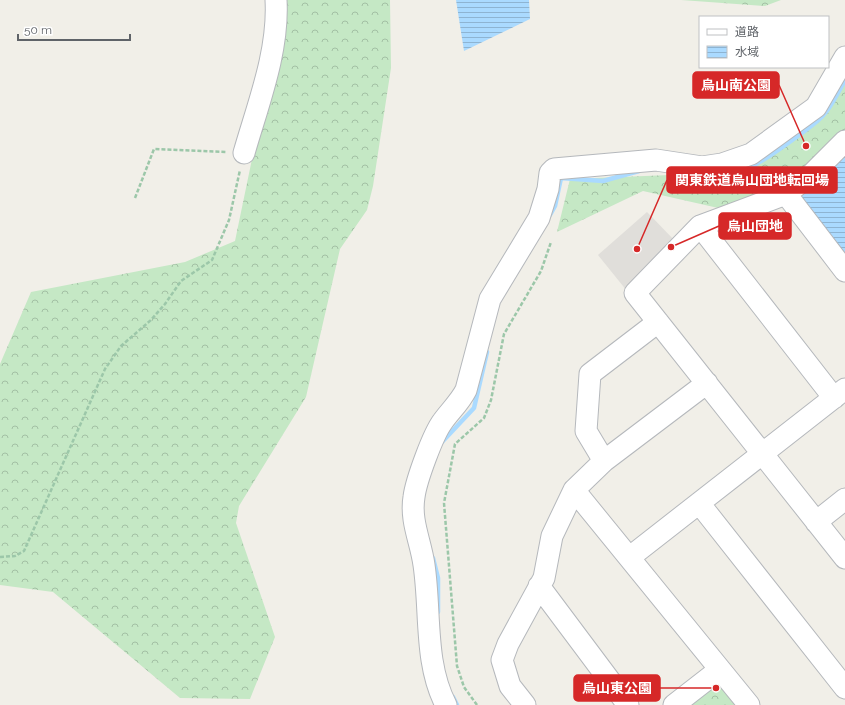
<svg xmlns="http://www.w3.org/2000/svg" width="845" height="705" font-family="Raleway,'Noto Sans JP',sans-serif">
<defs>
<pattern id="forest-crowns" width="20" height="18" patternUnits="userSpaceOnUse"><rect width="20" height="18" fill="#c5e8c5"/><path d="M2 6a3 3 0 1 1 6 0M12 15a3 3 0 1 1 6 0" fill="none" stroke="#a3c0a4"/></pattern>
<pattern id="water-rules" width="6" height="5" patternUnits="userSpaceOnUse"><rect width="6" height="5" fill="#aadaff"/><path d="M0 2.5h6" fill="none" stroke="#8eb4d2"/></pattern>
</defs>
<rect width="100%" height="100%" fill="#f1efe8"/>
<!-- industrial -->
<path fill="#e0deda" d="M647,212L676,242L627,291L598,255Z"/>
<!-- forest -->
<path fill="url(#forest-crowns)" d="M285,0H390L391,68L373,186L367,210L340,249L306,397L239,506L236,523L275,637L250,699L180,698L53,592L0,585V364L31,292L185,262L235,241Z
M681,0H781L765,6Z
M845,55V141L812,174L736,212L643,191L557,232L570,179L745,172L829,87Z
M719,670L749,705H674Z"/>
<!-- water -->
<path fill="url(#water-rules)" d="M456,0H529L530,19L464,51Z
M845,148V274L783,191Z"/>
<g fill="none" stroke-linecap="round" stroke-linejoin="round">
<!-- stream -->
<path stroke="#aadaff" stroke-width="4.5" d="M701,176C735,183 769,157 795,138C805,130 818,123 826,112C833,103 839,91 845,80
M550,215L555,206L561,178L603,181L639,171
M442,442L474,408L487,352
M433,558L438,578V612
M453,697L457,705"/>
<defs>
<path id="minor" d="M845,141L812,174L786,194L700,226L635,293L845,558
M244,153C258,104 279,51 276,0
M786,194L845,271
M700,226L834,398
M604,461L707,383
M574,490L749,705
M699,503L845,688
M816,522L845,499
M630,557L845,389
M539,586L628,705
M446,705C424,663 431,612 424,565C421,542 410,521 414,497C416,481 433,434 443,421C451,410 460,402 466,390L490,299L539,218L548,189L550,173L554,169L656,160L702,167L722,164L751,154L816,107L845,57
M525,705L510,686L502,660L508,644L544,578L552,536L574,490L604,461L586,431L590,374L658,322
M674,705L719,670"/>
</defs>
<!-- minor casing -->
<use href="#minor" stroke="#b5b8bc" stroke-width="23"/>
<!-- path -->
<path stroke="#9cc7a9" stroke-width="2.5" stroke-dasharray="4 2" stroke-linecap="butt" d="M135,198L154,149L227,152
M0,557L15,556L24,551L105,369L121,346L151,320L165,304L181,281L212,260L229,220L240,170
M477,705L464,687L457,666L444,503L455,444L484,418L491,400L504,334L541,271L551,242"/>
<!-- minor -->
<use href="#minor" stroke="#fff" stroke-width="21"/>
</g>
<!-- callouts -->
<path fill="none" stroke="#d62828" stroke-width="1.5" d="M806 146L779 85M637 249L667 180M671 247L719 226M716 688L660 688"/>
<g fill="#d62828" stroke="#fff" stroke-width="1.5">
<circle cx="806" cy="146" r="4"/>
<circle cx="637" cy="249" r="4"/>
<circle cx="671" cy="247" r="4"/>
<circle cx="716" cy="688" r="4"/>
</g>
<g fill="#d62828" stroke="#d62828" stroke-width="1.5">
<rect x="693" y="72" width="86" height="26" rx="4"/>
<rect x="667" y="167" width="170" height="26" rx="4"/>
<rect x="719" y="213" width="72" height="26" rx="4"/>
<rect x="574" y="675" width="86" height="26" rx="4"/>
</g>
<g font-size="14" text-anchor="middle" font-weight="bold" fill="#fff">
<text x="736" y="90">烏山南公園</text>
<text x="752" y="185">関東鉄道烏山団地転回場</text>
<text x="755" y="231">烏山団地</text>
<text x="617" y="693">烏山東公園</text>
</g>
<!-- legend -->
<rect x="699" y="16" width="130" height="52" fill="#ffffff" stroke="#bfc1c3"/>
<rect x="707" y="29" width="20" height="6" fill="#ffffff" stroke="#bfc1c3"/>
<text x="735" y="36" font-size="12" fill="#5f6368">道路</text>
<rect x="707" y="46" width="20" height="12" fill="url(#water-rules)" stroke="#bfc1c3"/>
<text x="735" y="56" font-size="12" fill="#5f6368">水域</text>
<!-- scale -->
<path d="M18 34v6h112v-6" fill="none" stroke="#5f6368" stroke-width="2"/>
<text x="24" y="34" font-size="12" fill="#5f6368" stroke="#ffffff" stroke-width="3" paint-order="stroke">50 m</text>
</svg>
